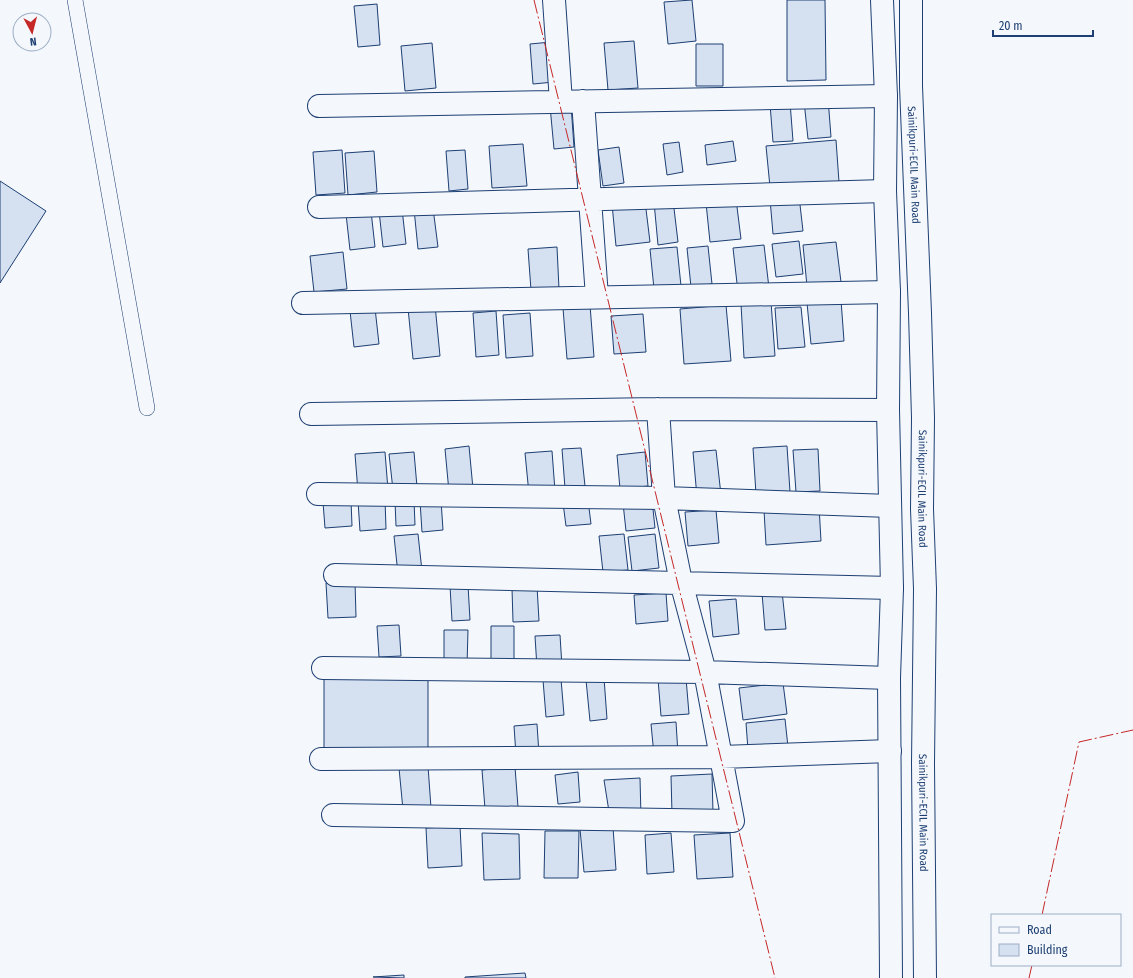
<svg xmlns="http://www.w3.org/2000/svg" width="1133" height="978" font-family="'Fira Sans Condensed',sans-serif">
<rect width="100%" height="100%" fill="#f4f7fb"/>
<!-- building -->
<path fill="#d5e0f0" stroke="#1d3f73" d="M692,0L696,41L668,44L664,2Z
M787,0H825L826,80L787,81Z
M377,4L380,45L358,47L354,6Z
M634,41L638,88L608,90L604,43Z
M551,42L554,82L533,84L530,44Z
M432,43L436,88L405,91L401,46Z
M696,44H723V86H696Z
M828,98L831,137L808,139L804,101Z
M790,102L793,141L773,142L770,104Z
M571,105L574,147L554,149L550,106Z
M836,140L839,182L770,187L766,146Z
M733,141L736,161L707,165L705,145Z
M679,142L683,172L667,175L663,144Z
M523,144L527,186L492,188L489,146Z
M619,147L624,183L603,186L598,150Z
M342,150L345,193L316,195L313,152Z
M465,150L468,189L449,191L446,151Z
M374,151L377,192L348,195L345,153Z
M0,181L46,211L0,283Z
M799,196L803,231L773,234L770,199Z
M736,199L741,239L710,242L706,203Z
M673,200L678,242L658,245L654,202Z
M645,201L650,242L616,246L612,204Z
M433,208L438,247L418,249L414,209Z
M402,209L406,244L383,247L379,211Z
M371,211L375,247L350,250L346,214Z
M799,241L803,274L776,277L772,244Z
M836,242L841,282L807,286L803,245Z
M764,245L769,288L738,292L733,248Z
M708,246L712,284L691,287L687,248Z
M557,247L559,289L531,290L528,249Z
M677,247L681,286L654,289L650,249Z
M343,252L347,289L314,292L310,256Z
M841,300L844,341L811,344L807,303Z
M771,302L775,356L744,358L741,304Z
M435,305L440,356L413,359L408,308Z
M590,305L594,357L567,359L563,308Z
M726,305L731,361L684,364L680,309Z
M801,307L805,347L778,349L775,308Z
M375,308L379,344L354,347L350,311Z
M496,311L499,355L476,357L473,313Z
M530,313L533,356L506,358L503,315Z
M643,314L646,352L614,354L611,316Z
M469,446L473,489L449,492L445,449Z
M787,446L790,492L756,494L753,448Z
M581,448L585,486L565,488L562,449Z
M818,449L820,491L796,492L793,450Z
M716,450L721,495L697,497L693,452Z
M552,451L555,491L529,494L525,453Z
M385,452L388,490L358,492L355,454Z
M414,452L417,487L393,490L389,454Z
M645,452L648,486L620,489L617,455Z
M385,499L386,529L360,531L358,501Z
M351,500L352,526L325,528L323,502Z
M414,500L415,525L396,526L395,501Z
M441,500L443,530L422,532L420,501Z
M588,500L591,524L566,526L563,503Z
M652,500L655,528L626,531L623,503Z
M819,506L821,541L766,545L764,510Z
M716,510L719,543L688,546L685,512Z
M418,534L422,571L398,574L394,536Z
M624,534L628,570L603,572L599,536Z
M655,534L659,568L632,571L628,537Z
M355,581L356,617L328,618L326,583Z
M468,585L470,620L452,621L450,586Z
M537,586L539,621L513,622L512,588Z
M782,591L786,629L765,630L762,593Z
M666,593L668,621L636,624L634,595Z
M736,599L739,634L713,637L709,601Z
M399,625L401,656L379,657L377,626Z
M491,626H514V662H491Z
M444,630H468L467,666H444Z
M560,635L562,667L537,668L535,636Z
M428,673V753H324V674Z
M604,678L607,719L590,721L586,680Z
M686,678L689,714L661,716L658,679Z
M561,679L564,715L546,717L543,680Z
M783,683L787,714L743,720L739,688Z
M785,719L788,747L748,750L746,723Z
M676,722L678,754L654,755L651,724Z
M537,724L539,754L516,755L514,726Z
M428,766L431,808L403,810L399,768Z
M515,767L518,807L485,809L482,770Z
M578,772L580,802L558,804L555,775Z
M712,774L713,813L672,814L671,776Z
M640,778L641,817L610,818L604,780Z
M460,826L462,866L428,868L426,828Z
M613,827L616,870L584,872L580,829Z
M545,831H579L578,878H544Z
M482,833L519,834L520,879L484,880Z
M671,833L674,872L647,874L645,835Z
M730,833L733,877L697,879L694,835Z
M525,973L526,978H465V977Z
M404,975V978L373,977Z"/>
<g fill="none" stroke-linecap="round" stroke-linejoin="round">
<defs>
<path id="service" d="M75,0L147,408"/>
<path id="minor" d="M554,0L561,102
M583,101L597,297
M319,106L886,96
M319,207L885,191
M303,303L889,292
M311,414L658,409L888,410
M318,494L664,498L890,506
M335,575L892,588
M323,668L705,672L889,678
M321,759L721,757L890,751
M333,815L733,821L705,672L681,582L664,498L658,409"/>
<g id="secondary">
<path d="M882,0L886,96L885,191L889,292L888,410L892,588L889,678L891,978"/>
<path id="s1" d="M911,0V86L920,313L923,418L922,509L925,589L923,763L925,978"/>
</g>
</defs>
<!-- service casing -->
<use href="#service" stroke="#1d3f73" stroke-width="16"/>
<!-- minor casing -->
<use href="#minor" stroke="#1d3f73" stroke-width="24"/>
<!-- secondary casing -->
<use href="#secondary" stroke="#1d3f73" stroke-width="24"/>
<!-- service -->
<use href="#service" stroke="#f4f7fb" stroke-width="15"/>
<!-- minor -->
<use href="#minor" stroke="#f4f7fb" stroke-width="22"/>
<!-- secondary -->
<use href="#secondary" stroke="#f4f7fb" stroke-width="22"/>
<!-- power -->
<path stroke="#c62828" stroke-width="1" stroke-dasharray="14 3 2 3" stroke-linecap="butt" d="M534,0L775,978
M1042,915L1079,742L1133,730
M1029,978L1032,965"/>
</g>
<g text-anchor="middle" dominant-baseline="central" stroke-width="3" stroke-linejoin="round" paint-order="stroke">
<!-- street labels -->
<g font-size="11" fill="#1d3f73" stroke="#f4f7fb">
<text stroke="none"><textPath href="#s1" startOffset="165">Sainikpuri-ECIL Main Road</textPath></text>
<text stroke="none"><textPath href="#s1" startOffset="489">Sainikpuri-ECIL Main Road</textPath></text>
<text stroke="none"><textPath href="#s1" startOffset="813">Sainikpuri-ECIL Main Road</textPath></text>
</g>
</g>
<!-- legend -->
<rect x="991" y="914" width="130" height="52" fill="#f4f7fb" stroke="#9eadc5"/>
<rect x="999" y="927" width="20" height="6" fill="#f4f7fb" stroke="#9eadc5"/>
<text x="1027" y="934" font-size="12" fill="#1d3f73">Road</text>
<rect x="999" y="944" width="20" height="12" fill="#d5e0f0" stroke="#9eadc5"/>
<text x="1027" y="954" font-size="12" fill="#1d3f73">Building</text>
<!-- north arrow -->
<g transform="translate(32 32) rotate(173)"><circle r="19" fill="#f4f7fb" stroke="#9eadc5"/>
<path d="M0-3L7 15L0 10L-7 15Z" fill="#c62828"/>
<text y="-6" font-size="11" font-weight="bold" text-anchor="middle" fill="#1d3f73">N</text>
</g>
<!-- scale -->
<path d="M993 30v6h100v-6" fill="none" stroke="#1d3f73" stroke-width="2"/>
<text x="999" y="30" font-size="12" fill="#1d3f73" stroke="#f4f7fb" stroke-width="3" paint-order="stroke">20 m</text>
</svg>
